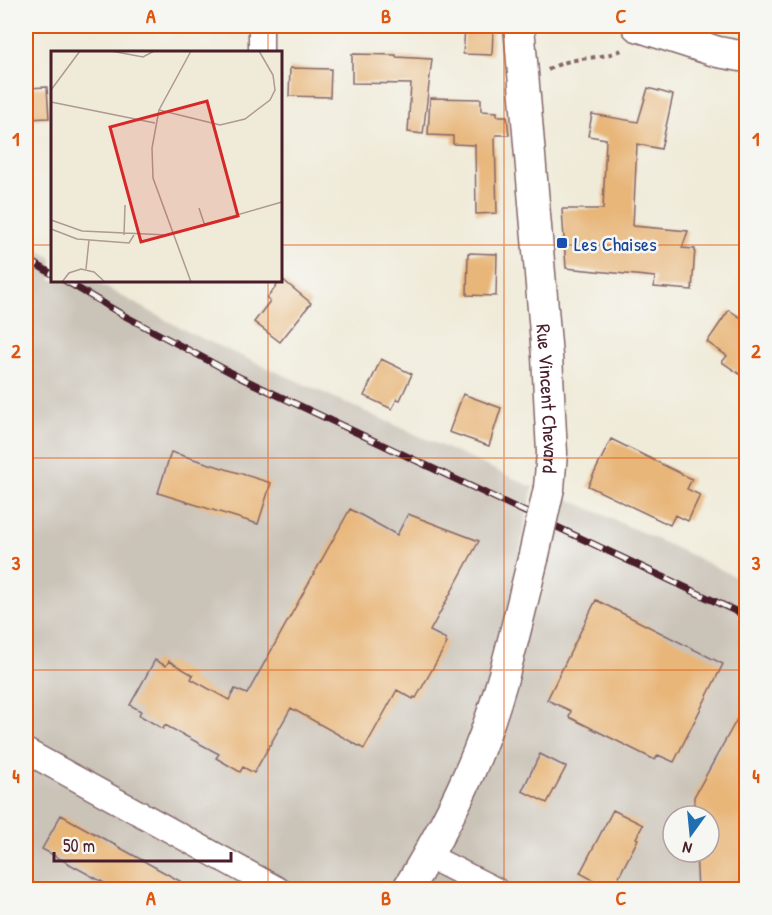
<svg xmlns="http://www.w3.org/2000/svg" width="772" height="915" font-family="'Patrick Hand',sans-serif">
<rect width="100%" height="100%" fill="#f6f6f2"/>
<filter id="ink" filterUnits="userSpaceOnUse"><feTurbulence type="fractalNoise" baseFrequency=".0167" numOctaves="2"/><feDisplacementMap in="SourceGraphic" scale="12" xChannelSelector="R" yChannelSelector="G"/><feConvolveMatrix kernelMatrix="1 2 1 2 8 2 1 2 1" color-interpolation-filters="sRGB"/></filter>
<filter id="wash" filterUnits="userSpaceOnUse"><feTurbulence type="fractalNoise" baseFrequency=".008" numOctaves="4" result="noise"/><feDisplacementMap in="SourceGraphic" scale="24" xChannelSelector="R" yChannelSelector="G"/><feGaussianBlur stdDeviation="1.35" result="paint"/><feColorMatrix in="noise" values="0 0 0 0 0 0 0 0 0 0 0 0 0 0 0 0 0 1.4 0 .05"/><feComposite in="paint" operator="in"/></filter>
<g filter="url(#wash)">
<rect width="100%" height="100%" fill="#f0ebd9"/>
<!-- industrial -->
<path fill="#cac3b8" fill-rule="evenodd" d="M26,243L52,258V280L94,281L190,333L533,487L520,550L546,563L560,495L693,556L746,582V889H26ZM673,816H709V852H673Z"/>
<g id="blocks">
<!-- building -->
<path fill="#e8b679" d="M465,28L493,31L492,55L463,54Z
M352,54L396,55V57L432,59L423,134L408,132L411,84L352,83Z
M290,68L331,69L330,97L289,96Z
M47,87L49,118L26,119V88Z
M648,88L673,95L661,149L637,144L633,226L688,231L682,248L695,249L692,290L654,287L655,277L566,268L562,209H603L606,139L588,136L592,114L638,122Z
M430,98L481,99V111L497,112V116H507L509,135H496L495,138L497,213L476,214L475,145L453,144V136L428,135Z
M468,253L497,254L496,296L467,295Z
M282,279L311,303L280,342L254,322L270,301L267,298Z
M729,310L747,322V379L722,362L727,356L707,342Z
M381,359L412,374L400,400L397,399L392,409L364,396Z
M463,394L501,408L489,446L449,432Z
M611,439L692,479L687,489L700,495L688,521L675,515L670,525L588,486Z
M171,452L271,483L258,524L158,493Z
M350,509L397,535L408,514L479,541L430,631L446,639L445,642L447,643L416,698L414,697L413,699L397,690L364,749L291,708L254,773L243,767L240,772L216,758L219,754L165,725L163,729L139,715L141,711L130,705L155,660L166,666L169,661L193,675L191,679L229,700L235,689L247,694Z
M596,600L723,664L674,762L658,755L655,760L569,717L571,711L547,700Z
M747,701V890H698L696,852H709V816H694V797Z
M540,754L566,767L547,803L522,791Z
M613,810L643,825L636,838L638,839L612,890L580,873Z
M61,815L196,890H117L42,849Z"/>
</g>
</g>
<g filter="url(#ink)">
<use href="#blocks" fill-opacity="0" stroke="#846668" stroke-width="1.5"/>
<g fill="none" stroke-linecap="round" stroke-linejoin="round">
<defs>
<path id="minor" d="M261,52V26
M26,751L279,890
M428,856L496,890"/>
<g id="tertiary">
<path id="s1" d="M519,26L547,356L552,453L549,488"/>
<path d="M637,26L718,52L746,57"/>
<path d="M407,890C434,846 459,800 478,752C503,690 517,624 533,559"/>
</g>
</defs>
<!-- minor casing -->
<use href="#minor" stroke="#846668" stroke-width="27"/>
<!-- tertiary casing -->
<use href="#tertiary" stroke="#846668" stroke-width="33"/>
<!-- path -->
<path stroke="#846668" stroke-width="4" stroke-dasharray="4.5 4.5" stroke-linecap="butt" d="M548,70C574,54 597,62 624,49"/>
<!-- minor -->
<use href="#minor" stroke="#fff" stroke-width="24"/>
<!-- tertiary -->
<use href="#tertiary" stroke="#fff" stroke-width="30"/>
<defs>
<path id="rail" d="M26,258L52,274
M64,280L123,315L241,378L746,616"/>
</defs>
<!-- rail casing -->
<use href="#rail" stroke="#4a1f2b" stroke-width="7"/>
<!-- rail -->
<use href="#rail" stroke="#f6f6f2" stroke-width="4.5" stroke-dasharray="14" stroke-linecap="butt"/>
<defs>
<path id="tertiary-bridge" d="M533,559L549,488"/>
</defs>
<!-- tertiary-bridge casing -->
<use href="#tertiary-bridge" stroke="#846668" stroke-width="33" stroke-linecap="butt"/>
<!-- tertiary-bridge -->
<use href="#tertiary-bridge" stroke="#fff" stroke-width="30"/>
</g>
</g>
<!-- grid -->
<path fill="none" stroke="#e0560e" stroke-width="1.5" stroke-opacity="0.55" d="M268,26V52M504,26V890M26,245H52M280,245H746M268,280V890M26,458H746M26,670H746"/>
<!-- markers -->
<rect fill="#1a4fb4" stroke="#f6f6f2" stroke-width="2" x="556" y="237" width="12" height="12" rx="3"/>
<g text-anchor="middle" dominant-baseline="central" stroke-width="5" stroke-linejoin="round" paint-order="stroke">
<!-- transit labels -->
<g font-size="20" fill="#164399" stroke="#f6f6f2" text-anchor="start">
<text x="574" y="243">Les Chaises</text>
</g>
<!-- street labels -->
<g font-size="20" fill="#4a1f2b" stroke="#f6f6f2">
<text stroke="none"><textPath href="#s1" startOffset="374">Rue Vincent Chevard</textPath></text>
</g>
</g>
<!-- overview -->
<g transform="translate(51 51)">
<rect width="231" height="231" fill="#f0ebd9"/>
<path fill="none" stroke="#ae9993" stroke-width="1.5" d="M60,0L92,6L103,0M140,0L108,59L101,97L102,127L140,231M0,39L29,0M0,51L104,72M108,59L169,74L194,68L219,49L224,39L222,24L208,0M148,157L154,175M0,169L31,180L116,184L231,151M0,178L26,188L78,192L83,184M73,184L74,154M35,218L38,189M11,231L18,222L30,218L43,221L54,231"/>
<path fill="#d62828" fill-opacity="0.15" stroke="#d62828" stroke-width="3" d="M156,50L187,165L90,191L59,76Z"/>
<rect width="231" height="231" fill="none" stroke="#4a1f2b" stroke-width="3"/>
</g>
<!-- margin -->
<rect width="772" height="915" fill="none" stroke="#f6f6f2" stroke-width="66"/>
<!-- north arrow -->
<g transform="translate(691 834) rotate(195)"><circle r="28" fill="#f6f6f2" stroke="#b1a0a2" stroke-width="1.5"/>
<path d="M0-4.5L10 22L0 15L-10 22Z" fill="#1f6fb2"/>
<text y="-9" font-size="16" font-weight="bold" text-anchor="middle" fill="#4a1f2b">N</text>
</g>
<!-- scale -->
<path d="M54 852v9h177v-9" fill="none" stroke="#4a1f2b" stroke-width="3"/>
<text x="63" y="852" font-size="18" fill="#4a1f2b" stroke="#f6f6f2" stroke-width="4.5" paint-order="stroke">50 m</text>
<rect x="33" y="33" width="706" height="849" fill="none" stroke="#e0560e" stroke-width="2"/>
<g font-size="20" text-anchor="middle" font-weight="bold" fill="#e0560e">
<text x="151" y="23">A</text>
<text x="386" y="23">B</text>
<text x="621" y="23">C</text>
<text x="16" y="146">1</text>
<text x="756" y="146">1</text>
<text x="16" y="358">2</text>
<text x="756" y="358">2</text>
<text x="16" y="570">3</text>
<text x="756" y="570">3</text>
<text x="16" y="783">4</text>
<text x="756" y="783">4</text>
<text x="151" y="905">A</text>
<text x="386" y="905">B</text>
<text x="621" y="905">C</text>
</g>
</svg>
